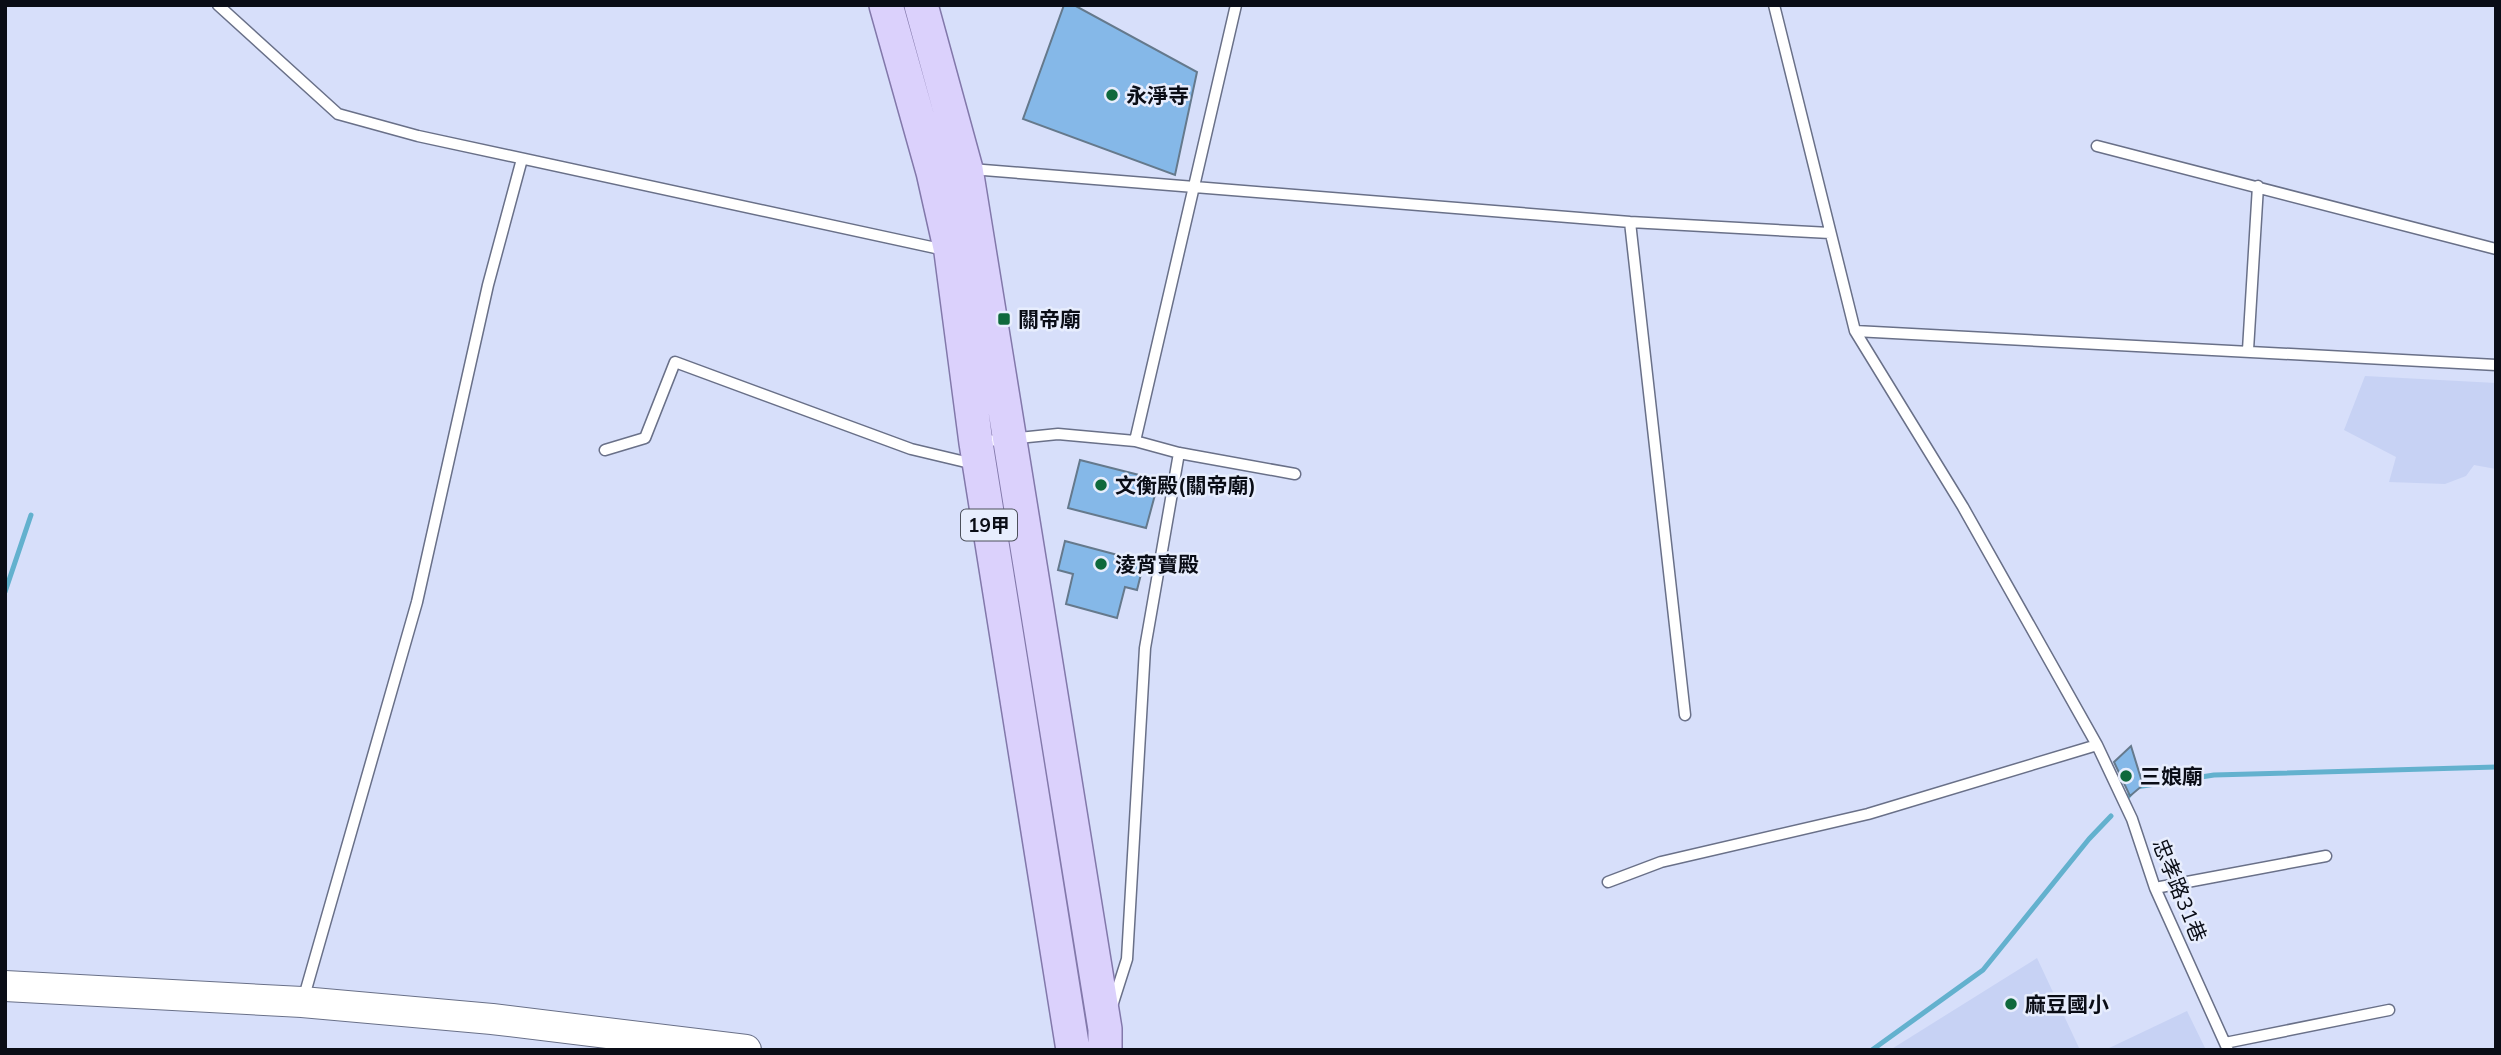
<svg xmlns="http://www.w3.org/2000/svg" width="2501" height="1055" font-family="Mulish,'Noto Sans TC',sans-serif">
<rect width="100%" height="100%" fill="#d7dffa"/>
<!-- built -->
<path fill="#c7d2f4" d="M2365,376L2496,383V469L2474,465L2466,476L2445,484L2389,482L2396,457L2344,430Z
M2037,958L2080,1050H1890Z
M2187,1011L2206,1050H2105Z"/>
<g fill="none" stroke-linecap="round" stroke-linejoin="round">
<!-- stream -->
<path stroke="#63b1ce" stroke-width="5" d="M5,592L31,515
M2126,799L2136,787L2214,775L2496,767
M1872,1050L1983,970L2089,839L2111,816"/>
</g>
<!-- building -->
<path fill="#85b8e8" stroke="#65798c" stroke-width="2" d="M1064,5H1074L1197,72L1175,175L1023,119Z
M1080,460L1159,480L1146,528L1068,508Z
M1065,541L1144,562L1137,590L1125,587L1117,618L1066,604L1073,574L1058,570Z
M2131,746L2143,785L2130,796L2114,762Z"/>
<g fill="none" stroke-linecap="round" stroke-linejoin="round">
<defs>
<path id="lane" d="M218,5L338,114L418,136L945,250
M1774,5L1855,331L1963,507L2097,745L2132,819L2155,888L2228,1050
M2097,146L2496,249
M971,169L1630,222L1830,233
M1630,222L1685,715
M1855,331L2496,365
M2248,350L2258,186
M1135,441L1236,5
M978,442L1058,434L1135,441L1179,453L1295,474
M605,450L645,438L675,362L911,449L974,464
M1608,882L1661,862L1868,814L2097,745
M2155,888L2326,856
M303,1000L417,602L488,285L522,159
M1112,1006L1127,959L1145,648L1179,453
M2225,1043L2389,1010"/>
<path id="secondary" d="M5,986L302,1002L492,1019L746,1050"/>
<path id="primary" d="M886,5L933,172L951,252L976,443L1073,1050
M921,5L966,169L1105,1029V1050"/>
</defs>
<!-- lane casing -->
<use href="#lane" stroke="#697088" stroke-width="13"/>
<!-- secondary casing -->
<use href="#secondary" stroke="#697088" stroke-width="32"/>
<!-- primary casing -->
<use href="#primary" stroke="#8278aa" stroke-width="36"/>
<!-- lane -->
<use href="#lane" stroke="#fff" stroke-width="10"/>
<!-- secondary -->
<use href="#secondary" stroke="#fff" stroke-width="30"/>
<!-- primary -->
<use href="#primary" stroke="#dbd1fc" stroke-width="33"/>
</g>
<!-- markers -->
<g fill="#0f693c" stroke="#e7edfd" stroke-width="2.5">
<circle cx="1112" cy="95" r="7"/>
<rect x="997" y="312" width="14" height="14" rx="3.5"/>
<circle cx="1101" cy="485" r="7"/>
<circle cx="1101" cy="564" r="7"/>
<circle cx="2126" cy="776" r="7"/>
<circle cx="2011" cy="1004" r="7"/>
</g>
<g text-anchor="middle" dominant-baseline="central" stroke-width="5" stroke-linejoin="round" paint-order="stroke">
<!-- shield labels -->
<rect fill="#e7edfd" stroke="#4c505b" stroke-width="2" x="961" y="509.5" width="56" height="31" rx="5"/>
<g font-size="19" font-weight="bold" fill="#0a0d16">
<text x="989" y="525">19甲</text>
</g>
<!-- poi labels -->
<g font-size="21" font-weight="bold" fill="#0a0d16" stroke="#e7edfd" text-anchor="start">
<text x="1126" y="95">永淨寺</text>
<text x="1018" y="319">關帝廟</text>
<text x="1115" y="485">文衡殿(關帝廟)</text>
<text x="1115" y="564">淩宵寶殿</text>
<text x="2140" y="776">三娘廟</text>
<text x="2025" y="1004">麻豆國小</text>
</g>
<!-- street labels -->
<g font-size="21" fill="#0a0d16" stroke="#e7edfd">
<text transform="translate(2180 890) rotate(68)">忠孝路31巷</text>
</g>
</g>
<!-- border -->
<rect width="2501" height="1055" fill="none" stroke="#0a0d16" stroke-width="14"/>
</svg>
